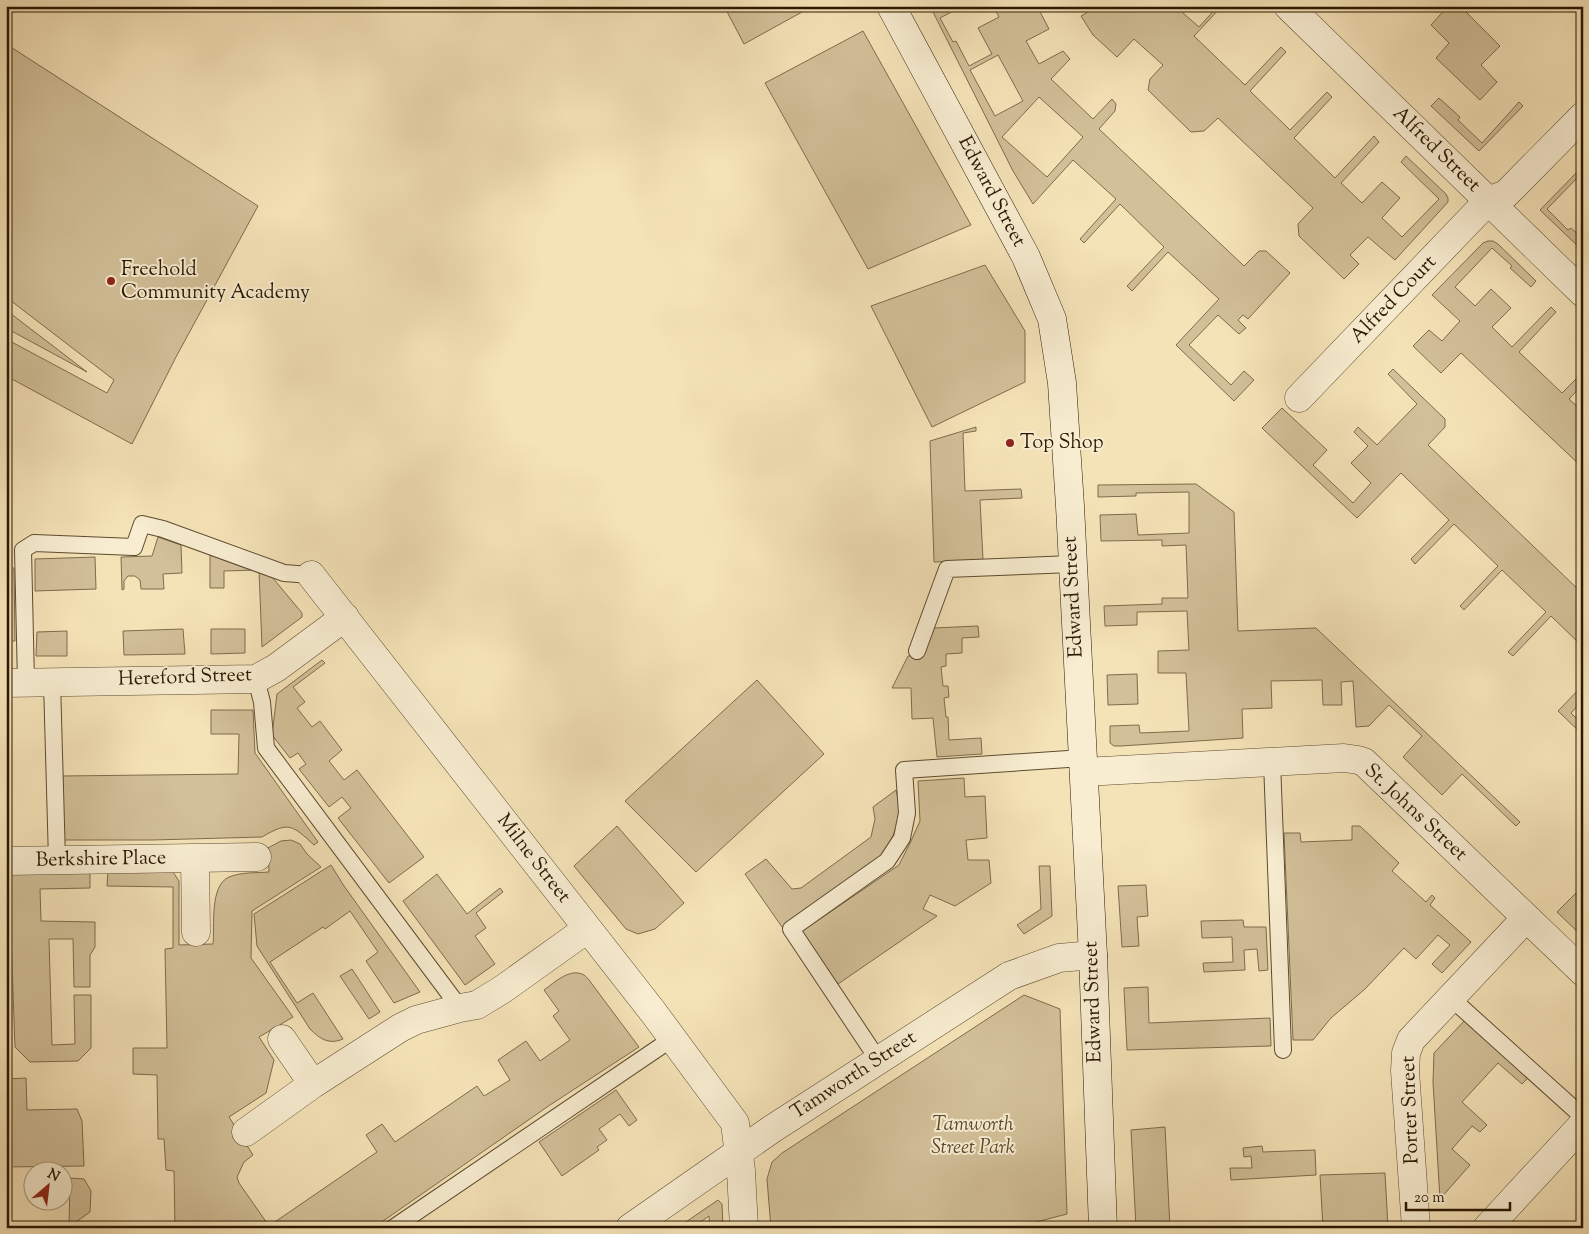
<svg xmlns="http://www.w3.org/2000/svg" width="1589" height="1234" font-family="'Sorts Mill Goudy',serif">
<rect width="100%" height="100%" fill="#f5e3b8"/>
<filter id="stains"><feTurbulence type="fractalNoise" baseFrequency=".004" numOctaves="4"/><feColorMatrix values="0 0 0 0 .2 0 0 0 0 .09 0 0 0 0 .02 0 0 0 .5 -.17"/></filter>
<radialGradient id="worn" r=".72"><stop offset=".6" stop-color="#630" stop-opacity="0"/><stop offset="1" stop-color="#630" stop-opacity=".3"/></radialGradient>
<!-- green -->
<path fill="#d2c099" stroke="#7e6c4d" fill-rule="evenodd" d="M724,6H813L744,44Z
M930,6H963L940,18L953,42L956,41L969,66L992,54L978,28L999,17L993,6H1037L1049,29L1026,41L1039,64L1063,51L1070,59L1051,79L1093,119L1112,99L1116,104L1115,111L1099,129L1244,266L1259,251H1266L1290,273L1248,319L1243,315L1238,320L1246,328L1239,334L1218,315L1189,345L1231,385L1244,371L1254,380L1234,401L1176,345L1219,299L1168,252L1132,291L1127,286L1164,247L1120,204L1084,243L1080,239L1116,199L1073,160L1033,204L1013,171ZM998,55L1023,101L995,116L970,70ZM1039,97L1083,137L1047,177L1002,137Z
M1098,6H1175L1199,27L1218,6H1222L1194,36L1245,85L1281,47L1286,52L1250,91L1290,130L1327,92L1332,97L1294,138L1335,178L1374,136L1379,142L1341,183L1362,203L1382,182L1400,198L1382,218L1402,237L1439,199L1401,162L1406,156L1446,194L1448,198V202L1395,260L1368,237L1350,255L1359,264L1344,279L1299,236L1298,224L1313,208L1218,118L1204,131L1191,132L1148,90L1150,79L1163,65L1134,39L1117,57L1093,35L1081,16Z
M1448,6H1460L1500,46L1481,65L1497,82L1480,100L1436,58L1449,43L1431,25Z
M863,31L971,225L868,269L765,83Z
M6,44L258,206L176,357L132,444L10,378L6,372V339L107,393L114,380L6,297Z
M1439,98L1460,117L1458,120L1482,143L1519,102L1523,106L1479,151L1431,106Z
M1583,166V172L1547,209L1568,230L1571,228L1583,239V251L1540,210Z
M1488,241H1493L1498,244L1536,281L1531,287L1510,268L1512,266L1492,248L1455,287L1475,306L1491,289L1511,308L1492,327L1512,347L1551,307L1556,312L1519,352L1562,393L1583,372V384L1569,399L1583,412V468L1461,353L1441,373L1413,346L1429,330L1442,341L1460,321L1432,295L1483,243Z
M985,265L1025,331V382L932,427L871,306Z
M6,310L87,372L6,328Z
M1393,369L1445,419V427L1428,445L1583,594V647L1551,616L1513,656L1508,652L1546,612L1502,570L1464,610L1460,606L1498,566L1454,524L1415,564L1411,559L1449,520L1401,473L1357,518L1262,428L1282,408L1327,450L1313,465L1353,503L1371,483L1351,463L1368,446L1354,432L1358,427L1377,445L1417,404L1388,374Z
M976,427V431L963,433L965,491L1021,489L1022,498L980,500L983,560L934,562L930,441Z
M1196,484L1234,512L1238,631L1316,628L1520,822L1516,826L1462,774L1442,795L1403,757L1422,736L1389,705L1369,726L1356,727L1353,681L1341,682L1342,705H1323L1322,680L1271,681L1272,708L1242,709L1243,738L1121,746H1114L1110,743V726L1139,725L1140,733L1189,731L1186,673H1158V651L1189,650L1187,611L1137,612V625L1105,626L1104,606L1162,604V598H1188L1186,545L1162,546V540L1101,541L1100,515L1136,514L1138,535L1189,533V492L1136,493V496L1098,497V485Z
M6,516H8L10,568H14L15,641H11L10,598H6Z
M158,537L181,545L182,573L163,574L164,589H141L140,580L135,576H128L124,581V589L122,590L121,557L152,556Z
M210,555L259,570L272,577L302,613V617L262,647L259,570L224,571V588H210Z
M95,557L96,589L35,591V559Z
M978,626L979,637L962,638V653L946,654V666L941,667L943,686H948L949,697L944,698L946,717H948L949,740L981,738L982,754L937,757L933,718L912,719L911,688H892L908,656L923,655L934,628Z
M183,629L185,654L124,655L123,631Z
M211,629H245V653L211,654Z
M67,631V656H36L37,632Z
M322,660L325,663L293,687L305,702L297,708L312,727L320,721L342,750L329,761L344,780L357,770L424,857L389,883L338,818L351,808L342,797L329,807L299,769L306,764L298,753L290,758L272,735L277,694Z
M1137,674L1138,704L1108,705L1107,675Z
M757,680L824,754L696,872L625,801Z
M1583,685V700L1571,713L1583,725V735L1558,711Z
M211,710H253L255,753L318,842L314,845C292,825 289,821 262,837L152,840H63L62,776L238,774L239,734H211Z
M964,778L965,797L985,796L987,838L966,840L968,860H989L991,883L955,906L930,895L923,909L937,916L838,984L801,932L899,865L911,841L920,821L918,781Z
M896,790L901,812L893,836L882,856L782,927L745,874L766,859L792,889L801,888L871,837L875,819L873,807Z
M617,826L684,903L655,929L638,934L626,929L574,866Z
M1352,826H1360L1399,863L1392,871L1426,902L1432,895L1435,898L1430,905L1471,942L1442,973L1432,964L1450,945L1438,935L1416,959L1404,948L1365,989L1331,1018L1313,1040H1293L1284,833H1300L1301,842L1352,840Z
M291,840L300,844L307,854L321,867L252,911L251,958L293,1017L259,1037L274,1060L266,1093L229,1117L253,1155L244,1162L237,1177L239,1183L269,1226L377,1152L366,1135L382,1124L395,1142L477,1086L484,1096L510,1080L498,1060L526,1041L540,1061L570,1040L553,1016L559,1011L544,990C554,983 570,967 584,975C587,977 590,981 592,984L639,1047L550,1105L373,1228H175L174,1171L166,1170L164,1139H158L157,1075L133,1074V1048H167L165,949L173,948V887L107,886L108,870H164L173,872L179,881V945L213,944C215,927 209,886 229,877C241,872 256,873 269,872L268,848L281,841Z
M331,865L344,886L420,992L394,1003L366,961L378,952L350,911L325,929L323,927L270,962L297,1003L313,993L343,1039C329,1045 320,1039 310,1029L257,946L254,914Z
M1039,866H1050L1052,916L1024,934L1017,925L1041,909Z
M90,869V888L40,889L41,921L95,922V947L90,955V987H74L73,939H49L52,1045L75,1044L74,995H91V1048L78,1061L30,1062L15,1047L9,881L14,871Z
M437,874L467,914L500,888L503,892L476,913L486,928L475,936L495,964L465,985L403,901Z
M1146,885L1148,916L1137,917L1139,946L1122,947L1118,886Z
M1583,886V937L1557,912Z
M1243,920L1244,927H1266L1268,970L1259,971L1257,949L1244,950L1245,970L1204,972L1203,963L1233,962L1232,937L1202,938L1201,921Z
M352,969L380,1012L369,1019L340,976Z
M1148,987L1149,1023L1270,1018L1271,1046L1127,1050L1124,988Z
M1024,995L1060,1009L1067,1214L1013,1228H771L767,1179L772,1162L782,1153Z
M1466,1019L1529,1077L1522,1084L1498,1063L1462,1102L1487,1125L1480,1132L1472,1126L1452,1149L1470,1165L1440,1199L1433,1082L1434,1053Z
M26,1078L27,1110L77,1109L82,1121L84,1166L6,1167V1079Z
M616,1090L637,1120L629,1126L620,1114L599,1129L607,1140L597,1147L599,1150L562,1176L539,1142Z
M1165,1127L1170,1228H1136L1131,1130Z
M1262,1146L1263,1152L1315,1150L1316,1175L1231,1180L1230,1168H1252L1251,1156L1244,1157L1243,1148Z
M1385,1173L1388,1228H1323L1320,1175Z
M70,1178L84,1179L91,1191L90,1212L69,1227Z
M718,1200L722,1204L723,1228H710L709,1216L692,1228H677Z"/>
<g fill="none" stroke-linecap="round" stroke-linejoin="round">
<defs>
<path id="service" d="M917,651L947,569L1072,564
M256,679L262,702L266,748L460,1008
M52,682L57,860
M26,683L23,550L34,543L134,547L142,524L163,529L284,573L311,575
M1272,762L1283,1050
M1451,998L1583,1117
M879,1061L791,929L887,861L902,838L907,813L904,770L1083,758
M393,1228L673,1038"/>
<path id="minor" d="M1288,6L1583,293
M1299,398L1488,201L1506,194L1583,116
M311,575L653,1012L735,1123L741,1171L744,1228
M6,683L256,679L276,668L345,617
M1084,772L1344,758L1358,760L1364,762L1583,972
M195,858L196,932
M6,861L257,857
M282,1039L313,1084
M246,1132L313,1084L400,1028L416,1020L460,1008L477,1005L503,989L587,929
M630,1228L772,1129L1009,976L1059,958L1093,955
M1416,1228L1405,1071L1406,1053L1411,1040L1526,918
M1487,1228L1583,1124"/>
<path id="secondary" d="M891,6L1026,257L1052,319L1062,383L1070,506L1093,955L1103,1228"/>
</defs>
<!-- service casing -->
<use href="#service" stroke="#5d4b2f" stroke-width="18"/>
<!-- minor casing -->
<use href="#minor" stroke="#5d4b2f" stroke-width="29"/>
<!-- secondary casing -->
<use href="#secondary" stroke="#2a1801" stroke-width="29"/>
<!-- service -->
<use href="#service" stroke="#f8edd1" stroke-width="16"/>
<!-- minor -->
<use href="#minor" stroke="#f8edd1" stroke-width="28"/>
<!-- secondary -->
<use href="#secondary" stroke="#f8edd1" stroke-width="28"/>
</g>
<!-- markers -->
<g fill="#8f2418" stroke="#f8edd1" stroke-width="2">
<circle cx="111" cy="281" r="5"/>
<circle cx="1010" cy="443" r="5"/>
</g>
<g text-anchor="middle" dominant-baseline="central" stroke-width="4" stroke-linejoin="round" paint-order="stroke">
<!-- street labels -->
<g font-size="20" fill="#2a1801" stroke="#f8edd1">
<text transform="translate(1436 150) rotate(44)">Alfred Street</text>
<text transform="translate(991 192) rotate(62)">Edward Street</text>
<text transform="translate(1394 300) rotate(-46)">Alfred Court</text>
<text transform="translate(1074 597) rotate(-93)">Edward Street</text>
<text transform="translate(185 678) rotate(-2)">Hereford Street</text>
<text transform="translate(1415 813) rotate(43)">St. Johns Street</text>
<text transform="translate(533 859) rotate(52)">Milne Street</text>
<text transform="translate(101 860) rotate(-1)">Berkshire Place</text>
<text transform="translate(1094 1002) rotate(-92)">Edward Street</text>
<text transform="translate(854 1076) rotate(-33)">Tamworth Street</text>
<text transform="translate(1411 1110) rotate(-92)">Porter Street</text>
</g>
<!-- poi labels -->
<g font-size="20" fill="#2a1801" stroke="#f8edd1" text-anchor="start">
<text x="121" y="270">Freehold<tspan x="121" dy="23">Community Academy</tspan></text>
<text x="1020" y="443">Top Shop</text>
</g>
<!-- park labels -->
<g font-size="20" font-style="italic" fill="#5c4a2f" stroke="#f8edd1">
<text x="973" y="1125">Tamworth<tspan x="973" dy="23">Street Park</tspan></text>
</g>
</g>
<!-- margin -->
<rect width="1589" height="1234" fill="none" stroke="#f5e3b8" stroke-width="25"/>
<rect x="8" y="8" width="1574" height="1219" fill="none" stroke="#2a1801" stroke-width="2.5"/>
<rect x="12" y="12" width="1564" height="1209" fill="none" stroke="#2a1801"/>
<!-- north arrow -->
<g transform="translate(48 1186) rotate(28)"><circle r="24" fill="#f8edd1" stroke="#a6987e"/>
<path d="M0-4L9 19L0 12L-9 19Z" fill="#8f2418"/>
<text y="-8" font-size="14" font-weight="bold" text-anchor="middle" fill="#2a1801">N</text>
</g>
<!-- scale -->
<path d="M1406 1202v8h104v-8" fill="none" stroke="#2a1801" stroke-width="2.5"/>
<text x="1414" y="1202" font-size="15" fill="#2a1801" stroke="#f8edd1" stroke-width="4" paint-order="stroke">20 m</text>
<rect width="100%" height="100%" filter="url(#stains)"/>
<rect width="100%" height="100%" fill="url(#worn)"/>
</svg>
